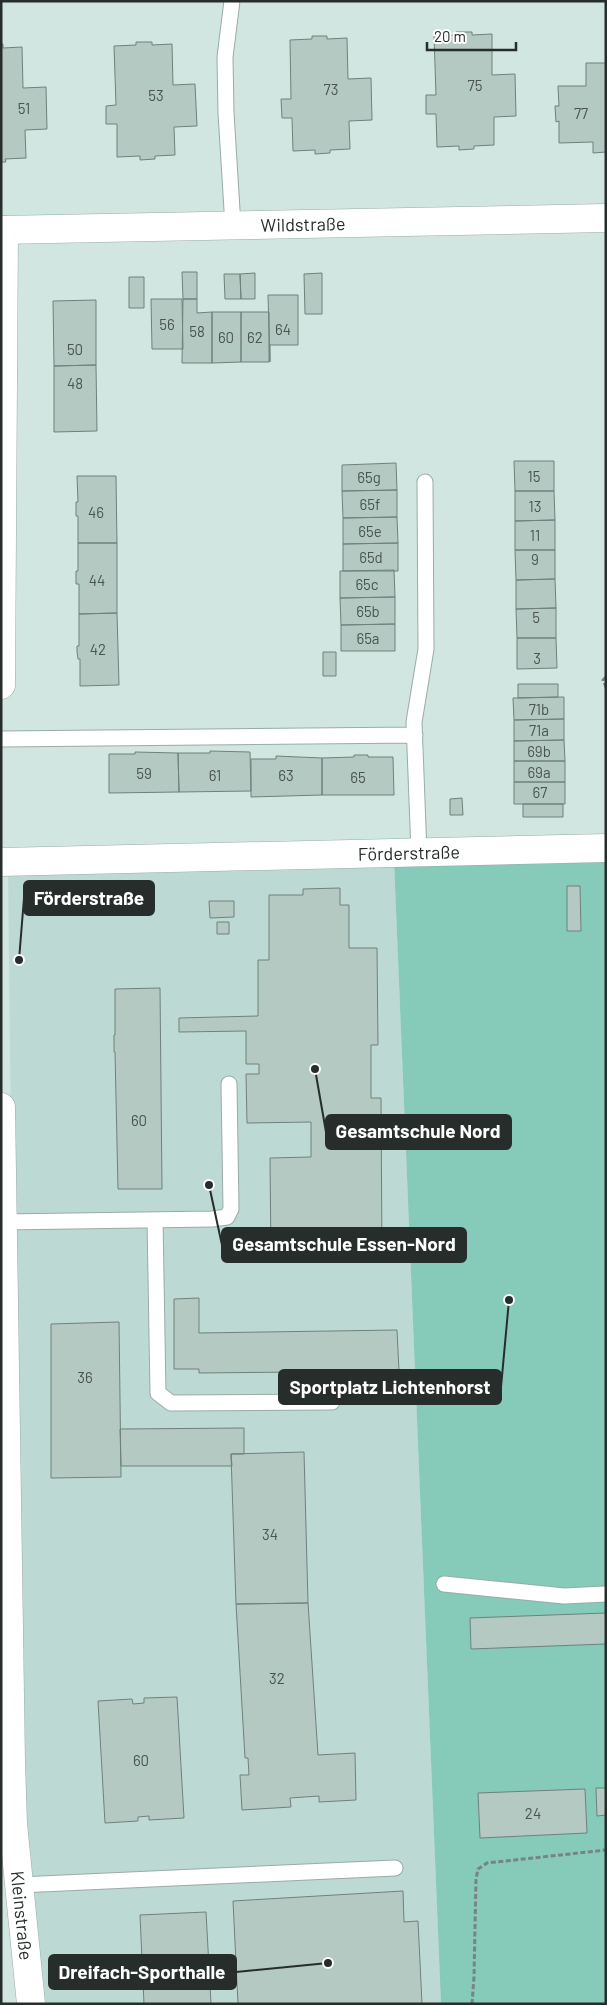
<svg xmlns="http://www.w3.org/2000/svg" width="607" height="2005" font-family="Barlow,sans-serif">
<rect width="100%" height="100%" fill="#d1e6e0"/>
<!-- built -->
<path fill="#bdd9d3" d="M394,860L441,2004H36L30,1958L15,1506L8,864Z"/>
<!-- green -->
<path fill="#86caba" d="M606,854V2004H441L394,860Z"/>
<!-- building -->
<path fill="#b5c9c3" stroke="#6f817d" d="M456,32H472V35L492,34V75L515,74L516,116L494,117V145L474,146V149L459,150V146L437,147L436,114H426V95H436L434,36L456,35Z
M312,36H327V39L347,38L348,79L371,78L372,120L349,121L350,149L330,150V153L315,154V150L293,151L292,118H282L281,99H291L290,40L312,39Z
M136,42H152V45L172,44L173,85L195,84L197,126L174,127L175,155L155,156V159L140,160V156L117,157V124H106V106L116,105L114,46L136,45Z
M1,44H3V48L22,47L23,88L46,87L47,129L25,130L26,158L5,159L6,162H1Z
M586,63H606V152L593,153V142L559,143V121L556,122L555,106H559L558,86H586Z
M182,272H197V299H183Z
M255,273V299H241L240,274Z
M322,273V314H305L304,274Z
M224,274H240L241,299H225Z
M129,277H144V308H129Z
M268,295H298V345H270V362Z
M151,299H182L183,349H152Z
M183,299H197V313L212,312V363H182Z
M96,300V365L54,366L53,301Z
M212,312H241V362L212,363Z
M241,312H269V362H241Z
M96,365L97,431L54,432V366Z
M514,461H554V491H515Z
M396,463L397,490L342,491V465Z
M77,476H116L117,543H78V516H76V502H78Z
M397,490V517L343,518L342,491Z
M515,491H554L555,520L515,521Z
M397,517L398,543L343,544V518Z
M555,520V550H515V521Z
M78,543H117V613L79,614V584H76V571H78Z
M398,543V571H343V544Z
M515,550H555V579L516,580Z
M394,570L395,597L340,598V571Z
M555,579L556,608L516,609V580Z
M395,597V624L341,625L340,598Z
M556,608V638H517L516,609Z
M117,613L119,685L80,686V659H78L77,652V646H79V614Z
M395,624V651H341V625Z
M517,638H556L557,668L517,669Z
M323,652H336V676H323Z
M518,684H558V697L518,698Z
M564,697V719L514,720L513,698Z
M564,719V740L514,741V720Z
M564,740L565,761H514V741Z
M210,751L250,752L251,791L179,792L178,753H210Z
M135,752L178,753L179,792L109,793V754H135Z
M354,755H368V757H393L394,795H322V758L354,757Z
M276,756L322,758V795L251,797V759H276Z
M514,761H565V782H514Z
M514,782H565V804H514Z
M462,798L463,815H450V799Z
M523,804H563V817H523Z
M567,886H580L581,931H567Z
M340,888V905H349V948H377L378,1045H371V1098H381L382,1256L271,1257L270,1158L311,1157V1122L247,1123L246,1074H259V1064H246V1031L179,1032V1018L258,1016V960H269V895H303V889Z
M209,901H234V917L210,918Z
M217,922H229V934H217Z
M160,988L162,1189H118L115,1052H114V1035H115V989Z
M199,1298V1333L397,1330L399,1371L199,1373V1369H174V1299Z
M119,1322L121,1477L51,1478V1324Z
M244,1428V1454H231L232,1466H121L120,1429Z
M304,1452L308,1603L236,1604L231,1454Z
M308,1603L318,1755L355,1753L356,1800L319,1802V1796L290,1798L291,1807L242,1810L240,1775H249L248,1758H245L236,1604Z
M606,1613V1644L471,1649L470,1618Z
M177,1697L184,1818L149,1820V1816L138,1817V1821L105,1823L98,1701L132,1699L133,1704L144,1703V1698Z
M596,1788H606V1815L597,1816Z
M585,1789L587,1833L480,1838L478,1793Z
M403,1891L404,1922L418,1921L422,2004H238L233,1901Z
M206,1912L211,2004H144L140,1915Z"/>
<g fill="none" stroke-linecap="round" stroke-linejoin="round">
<defs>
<path id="service" d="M232,1L225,57L226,113L233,226
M1,739L415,735
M419,853L414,722L426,649L425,482
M155,1220L158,1393L171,1403L332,1402
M2,1222L212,1219L227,1217L231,1209L229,1084
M444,1584L564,1596L606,1594
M19,1885L395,1868"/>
<g id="minor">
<path id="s1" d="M1,230L606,218"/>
<path d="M1,685L4,230"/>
<path id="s2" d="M1,862L606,848"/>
<path id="s3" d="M1,1107L11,1761L13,1824L31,2004"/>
</g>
</defs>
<!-- service casing -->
<use href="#service" stroke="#99aca7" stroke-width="17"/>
<!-- minor casing -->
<use href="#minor" stroke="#99aca7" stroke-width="29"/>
<!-- path -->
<path stroke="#778481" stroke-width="3" stroke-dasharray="5 2.5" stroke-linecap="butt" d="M606,677L603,680L606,687
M472,2004L474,1977L476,1879L478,1869L487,1863L606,1850"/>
<!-- service -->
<use href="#service" stroke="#fff" stroke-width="15"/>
<!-- minor -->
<use href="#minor" stroke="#fff" stroke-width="28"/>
</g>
<g text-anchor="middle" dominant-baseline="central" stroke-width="4.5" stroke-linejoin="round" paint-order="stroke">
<!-- number labels -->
<g font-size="15" fill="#4a5451">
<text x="475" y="85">75</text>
<text x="331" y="89">73</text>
<text x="156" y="95">53</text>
<text x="24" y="108">51</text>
<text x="581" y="113">77</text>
<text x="167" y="324">56</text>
<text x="283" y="329">64</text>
<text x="197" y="331">58</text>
<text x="226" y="337">60</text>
<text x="255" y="337">62</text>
<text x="75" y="349">50</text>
<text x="75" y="383">48</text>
<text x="534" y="476">15</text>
<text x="369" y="477">65g</text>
<text x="370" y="504">65f</text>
<text x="535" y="506">13</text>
<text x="96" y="512">46</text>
<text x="370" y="531">65e</text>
<text x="535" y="535">11</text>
<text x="371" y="557">65d</text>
<text x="535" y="559">9</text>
<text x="97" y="580">44</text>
<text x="367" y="584">65c</text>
<text x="368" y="611">65b</text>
<text x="536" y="617">5</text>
<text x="368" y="638">65a</text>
<text x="98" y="649">42</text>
<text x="537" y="658">3</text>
<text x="539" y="709">71b</text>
<text x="539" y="730">71a</text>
<text x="539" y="751">69b</text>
<text x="539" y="772">69a</text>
<text x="144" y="773">59</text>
<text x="215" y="775">61</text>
<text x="286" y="775">63</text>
<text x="358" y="777">65</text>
<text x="540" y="792">67</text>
<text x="139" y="1120">60</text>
<text x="85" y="1377">36</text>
<text x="270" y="1534">34</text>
<text x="277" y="1678">32</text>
<text x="141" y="1760">60</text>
<text x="533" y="1813">24</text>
</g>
<!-- street labels -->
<g font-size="18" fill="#262d2b" stroke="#fff">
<text stroke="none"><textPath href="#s1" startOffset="302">Wildstraße</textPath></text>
<text stroke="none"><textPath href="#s2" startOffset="408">Förderstraße</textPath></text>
<text stroke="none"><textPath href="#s3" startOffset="809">Kleinstraße</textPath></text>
</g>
</g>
<!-- callouts -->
<path fill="none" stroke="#262d2b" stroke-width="2" d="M19 960L24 898M315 1069L326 1132M209 1185L222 1245M509 1300L501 1387M328 1963L236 1972"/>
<g fill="#262d2b" stroke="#fff" stroke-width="2">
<circle cx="19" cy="960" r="5"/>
<circle cx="315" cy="1069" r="5"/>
<circle cx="209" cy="1185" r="5"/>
<circle cx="509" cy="1300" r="5"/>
<circle cx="328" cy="1963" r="5"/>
</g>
<g fill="#262d2b" stroke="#262d2b" stroke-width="2">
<rect x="24" y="881" width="130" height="34" rx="5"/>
<rect x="326" y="1115" width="185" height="34" rx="5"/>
<rect x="222" y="1228" width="244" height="34" rx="5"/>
<rect x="279" y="1370" width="222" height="34" rx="5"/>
<rect x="49" y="1955" width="187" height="34" rx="5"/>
</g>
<g font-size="19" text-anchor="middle" font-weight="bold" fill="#fff">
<text x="89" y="905">Förderstraße</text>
<text x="418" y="1138">Gesamtschule Nord</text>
<text x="344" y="1251">Gesamtschule Essen-Nord</text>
<text x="390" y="1394">Sportplatz Lichtenhorst</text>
<text x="142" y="1979">Dreifach-Sporthalle</text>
</g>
<!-- border -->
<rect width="607" height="2005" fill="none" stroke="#262d2b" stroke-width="5"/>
<!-- scale -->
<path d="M427 42v8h89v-8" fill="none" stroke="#262d2b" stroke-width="2.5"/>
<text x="434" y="42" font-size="15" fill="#262d2b" stroke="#ffffff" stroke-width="4" paint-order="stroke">20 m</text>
</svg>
